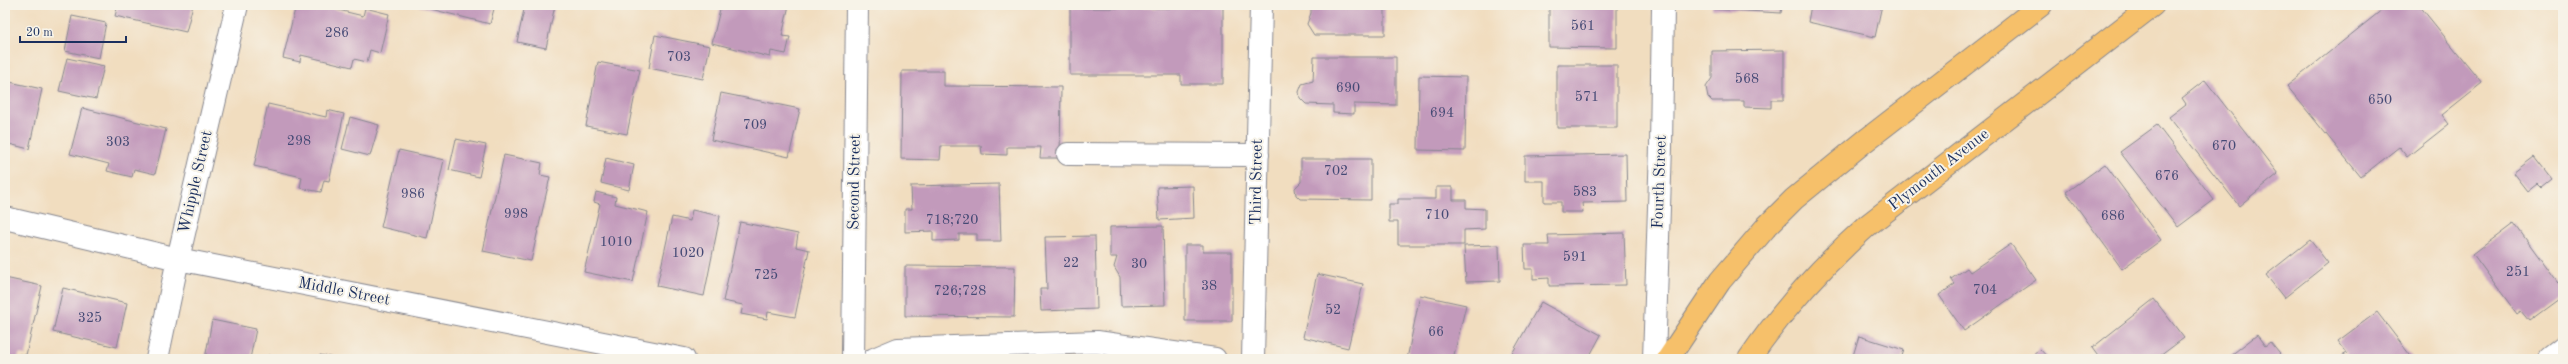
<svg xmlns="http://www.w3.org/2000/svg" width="2568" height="364" font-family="'Old Standard TT',serif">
<rect width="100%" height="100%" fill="#f7f3e8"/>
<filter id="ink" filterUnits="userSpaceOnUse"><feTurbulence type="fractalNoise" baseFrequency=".025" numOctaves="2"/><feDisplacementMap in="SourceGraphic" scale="8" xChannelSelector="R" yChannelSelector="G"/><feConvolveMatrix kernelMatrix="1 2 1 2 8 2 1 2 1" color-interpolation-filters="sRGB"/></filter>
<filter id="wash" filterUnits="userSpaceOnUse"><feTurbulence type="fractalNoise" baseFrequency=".012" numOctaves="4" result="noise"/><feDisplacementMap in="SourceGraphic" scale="16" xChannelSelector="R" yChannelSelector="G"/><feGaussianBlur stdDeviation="0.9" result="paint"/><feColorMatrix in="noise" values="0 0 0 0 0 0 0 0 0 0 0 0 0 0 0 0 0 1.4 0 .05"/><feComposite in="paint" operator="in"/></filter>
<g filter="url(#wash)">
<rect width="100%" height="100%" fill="#f1ddbf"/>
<g id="blocks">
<!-- building -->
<path fill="#c29abb" d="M118,5H193L186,32L115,16Z
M296,5H318L363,16L365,8L389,14L380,53L370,50L367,62L354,59L352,67L301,55L300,62L283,58Z
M415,5H495L490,24Z
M525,5H555L546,48L517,42Z
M721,5H789L782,36L790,37L786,54L771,51L770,57L712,43Z
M1184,5H1223V84H1181V75H1070V8H1184Z
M1311,5H1385V35H1314L1307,24L1311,13Z
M1549,5H1617V48L1549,47Z
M1712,5H1782L1781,13L1712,9Z
M1811,5H1882L1875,37L1808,22Z
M2388,5H2419L2482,83L2442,115L2449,124L2407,157L2399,147L2361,177L2287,86Z
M72,16L106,23L99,58L65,51Z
M655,35L710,46L703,79L649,68Z
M1784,50V100H1771V108L1744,107V101H1712L1708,97L1706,87L1712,78V51Z
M1314,57H1396V105L1354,104V114L1333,113V105L1306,104L1300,98L1299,92L1302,84L1313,81Z
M67,58L104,66L96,99L59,91Z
M598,62L640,70L627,134L586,126Z
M1557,65H1617V128H1557Z
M902,71H944V86L1061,87L1060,158H1040L1041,147H1007V155L982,154L981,146H941L940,160L901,159Z
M1419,76L1466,77L1465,151L1418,150Z
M2205,80L2278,174L2239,206L2169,117L2186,104L2182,98Z
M5,81L42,89L29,149L5,143Z
M721,93L800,109L789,157L711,140Z
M268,104L326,117L327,110L344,114L329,181L324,180L321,192L300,188L302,177L254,166Z
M82,108L166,129L155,174L134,169L132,177L107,171L109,164L70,154Z
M350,117L379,125L370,156L342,149Z
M2157,125L2214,200L2178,227L2120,152Z
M456,139L486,145L479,177L449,170Z
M399,150L444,160L427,238L381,227Z
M1626,154L1627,202L1582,203L1583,212H1561V202H1544V181H1525V156Z
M504,155L542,163L540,175L550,177L531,261L483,251Z
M2534,157L2551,179L2541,187L2537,183L2527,191L2513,173Z
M606,158L634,165L629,190L601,183Z
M1301,159H1371V200L1300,199L1296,195L1295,188L1301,182Z
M2105,164L2161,240L2122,269L2066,192Z
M999,184L1001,241H977V234H959V240L933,241V231L905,232V209H912L911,186Z
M1193,186L1194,218L1159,220L1157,187Z
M1436,187H1453V200H1466V208L1485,209V229L1464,230V245H1398V222H1389V204H1398V199H1436Z
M596,192L616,197L615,204L648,212L633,282L584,272L600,204L594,202Z
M692,210L720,216L704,296L657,286L672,217L690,221Z
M740,222L798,234L796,247L809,250L795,317L768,312L767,319L741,314L743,305L723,301Z
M2514,223L2563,290V296L2529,321L2521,311L2517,314L2473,254Z
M1163,226L1165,305L1121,306L1120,277L1114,267L1117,257H1110V227Z
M1624,233L1626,285L1549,286V278L1533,279V269H1525L1524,245H1549L1548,235Z
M1095,236L1097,309L1041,311L1040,289H1047L1045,237Z
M2310,240L2328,263L2284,298L2266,275Z
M2011,244L2036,280L1964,331L1939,295L1955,284L1951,279L1967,268L1970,272Z
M1185,245H1203V252H1232V321H1185Z
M1499,245L1500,281L1466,282L1464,246Z
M905,266L1015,267L1014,317L905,316Z
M1317,274L1363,284L1348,348L1303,337Z
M5,278L42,286L26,355L19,354L18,359H5Z
M63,288L127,303L117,347L53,332Z
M1420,295L1466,305L1453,359H1407Z
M2154,299L2184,338L2156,359H2100L2092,348Z
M1541,302L1601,335L1588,359H1509Z
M2377,312L2413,359H2344L2342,356L2347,353L2338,341Z
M212,320L256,329L250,359H205Z
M2257,335L2265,346L2270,342L2284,359H2226Z
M1859,336L1904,350L1901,359H1852Z
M2040,349L2049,359H2029Z
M268,355L286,358V359H267Z
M320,355L334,358L333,359H319Z"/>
</g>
</g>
<g filter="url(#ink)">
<use href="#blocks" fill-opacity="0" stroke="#86868e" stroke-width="1"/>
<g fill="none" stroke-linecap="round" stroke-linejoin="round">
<defs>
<path id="minor" d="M1068,154L1258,155
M5,218L178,259L684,359
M157,359L178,259L237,5
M853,359L857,5
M874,359L898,349L1097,342L1215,359
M1253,359L1261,5
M1654,359L1661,147L1663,5
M2550,359L2563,349"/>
<path id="major" d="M1668,359L1720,281L1767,226L1794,199L1865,141L2041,5
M1749,359C1783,309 1823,265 1868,225L2153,5"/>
</defs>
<!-- minor casing -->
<use href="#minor" stroke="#86868e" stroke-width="24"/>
<!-- major casing -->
<use href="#major" stroke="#86868e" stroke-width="24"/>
<!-- minor -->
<use href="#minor" stroke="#fff" stroke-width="22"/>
<!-- major -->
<use href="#major" stroke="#f6c06b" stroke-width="22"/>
</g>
</g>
<g text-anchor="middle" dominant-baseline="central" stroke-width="4" stroke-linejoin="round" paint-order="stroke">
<!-- number labels -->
<g font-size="14" fill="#454a75">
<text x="1583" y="26">561</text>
<text x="337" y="33">286</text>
<text x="679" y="57">703</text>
<text x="1747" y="79">568</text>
<text x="1348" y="88">690</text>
<text x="1587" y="97">571</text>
<text x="2380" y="100">650</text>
<text x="1442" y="113">694</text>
<text x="755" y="125">709</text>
<text x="299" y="141">298</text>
<text x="118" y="142">303</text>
<text x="2224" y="146">670</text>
<text x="1336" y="171">702</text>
<text x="2167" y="176">676</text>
<text x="1585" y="192">583</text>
<text x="413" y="194">986</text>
<text x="516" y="214">998</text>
<text x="1437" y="215">710</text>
<text x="2113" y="216">686</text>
<text x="952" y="220">718;720</text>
<text x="616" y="242">1010</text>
<text x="688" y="253">1020</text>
<text x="1575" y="257">591</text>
<text x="1071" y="263">22</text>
<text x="1139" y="264">30</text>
<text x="2518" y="272">251</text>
<text x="766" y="275">725</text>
<text x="1209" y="286">38</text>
<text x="1985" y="290">704</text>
<text x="960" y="291">726;728</text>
<text x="1333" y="310">52</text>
<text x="90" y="318">325</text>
<text x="1436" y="332">66</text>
</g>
<!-- street labels -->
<g font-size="16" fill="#1b2f5e" stroke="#f7f3e8">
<text transform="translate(1939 170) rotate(-38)">Plymouth Avenue</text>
<text transform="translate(196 182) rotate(-77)">Whipple Street</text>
<text transform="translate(855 182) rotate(-89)">Second Street</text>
<text transform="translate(1257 182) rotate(-89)">Third Street</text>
<text transform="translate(1660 182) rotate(-88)">Fourth Street</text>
<text transform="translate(344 292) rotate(11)">Middle Street</text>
</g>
</g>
<!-- margin -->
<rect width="2568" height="364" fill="none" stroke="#f7f3e8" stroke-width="20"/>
<!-- scale -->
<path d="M20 36v6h106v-6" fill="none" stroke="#1b2f5e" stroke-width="2"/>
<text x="26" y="36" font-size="12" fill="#1b2f5e" stroke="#f7f3e8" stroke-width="3" paint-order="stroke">20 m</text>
</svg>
